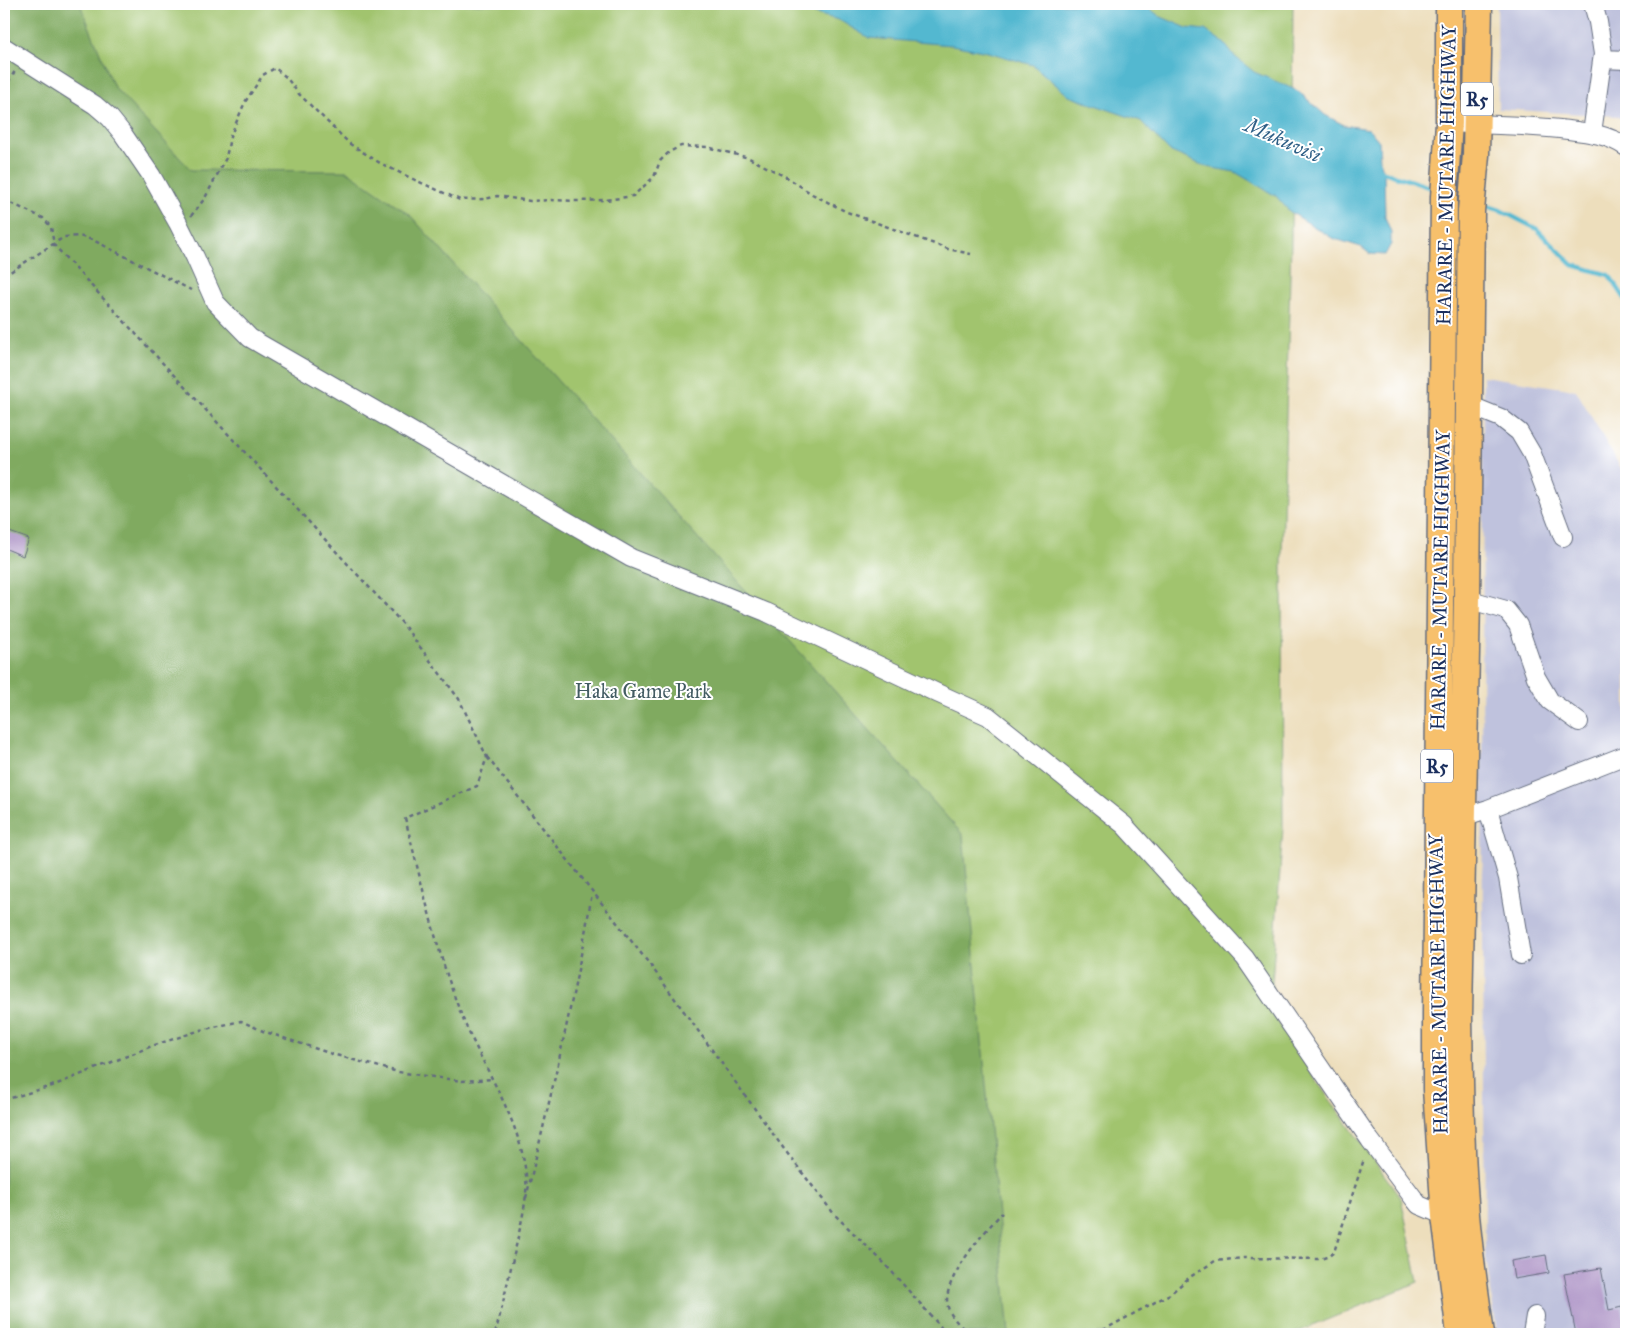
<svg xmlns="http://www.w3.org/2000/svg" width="1630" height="1338" font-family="'IM FELL Great Primer',serif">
<rect width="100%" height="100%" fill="#fff"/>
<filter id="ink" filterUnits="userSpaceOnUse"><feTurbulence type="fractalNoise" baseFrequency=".02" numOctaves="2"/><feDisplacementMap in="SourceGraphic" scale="10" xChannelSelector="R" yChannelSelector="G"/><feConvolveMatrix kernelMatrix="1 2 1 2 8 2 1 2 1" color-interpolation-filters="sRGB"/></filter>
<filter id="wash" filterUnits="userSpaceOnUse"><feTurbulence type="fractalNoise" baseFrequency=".0096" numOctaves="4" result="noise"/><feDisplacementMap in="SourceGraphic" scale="20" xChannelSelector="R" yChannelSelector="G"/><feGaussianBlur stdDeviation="1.12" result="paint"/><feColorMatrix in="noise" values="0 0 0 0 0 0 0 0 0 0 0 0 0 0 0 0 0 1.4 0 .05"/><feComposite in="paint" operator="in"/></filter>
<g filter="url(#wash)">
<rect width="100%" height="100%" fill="#eddebc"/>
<!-- industrial -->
<path fill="#bfc2dd" d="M1497,4H1626V123L1617,116L1498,109Z
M1483,376L1576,390L1626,477V1334H1497L1485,1251L1482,775Z"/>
<!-- green -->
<path fill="#a1c46e" stroke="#5e7a66" d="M4,4H1293L1291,243L1282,553L1283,828L1270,1011L1318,1083L1401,1198L1418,1282L1293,1334H4Z"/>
<!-- forest -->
<path fill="#80aa61" stroke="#4e6c60" d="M4,4H80L114,87L191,170L347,171L409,214L963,835L1009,1334H4Z"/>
<!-- water -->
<path fill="#52b8d0" stroke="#367497" d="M776,4H1144L1159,16L1187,28L1205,30L1224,43L1234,56L1254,72L1298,91L1325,115L1344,125L1369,129L1379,141L1380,160L1384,172L1385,217L1391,232V244L1385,255L1370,254L1361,247L1332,238L1289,211L1276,196L1235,172L1207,167L1169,151L1141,121L1069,96L1033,65L988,52L952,45L869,38L839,20Z"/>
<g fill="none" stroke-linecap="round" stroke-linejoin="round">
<!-- stream -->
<path stroke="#52b8d0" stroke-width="4.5" d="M1384,172L1435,189
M1481,204L1500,210L1537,229L1573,265L1609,275L1626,300"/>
</g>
<g id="blocks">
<!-- building -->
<path fill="#b49ccb" d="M4,530L29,539L23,556L4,548Z
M1546,1255L1549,1273L1514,1279L1511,1261Z
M1601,1268L1609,1310L1622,1307L1626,1334H1576L1564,1274Z"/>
</g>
</g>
<g filter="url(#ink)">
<use href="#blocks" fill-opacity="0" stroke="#646c7f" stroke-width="1"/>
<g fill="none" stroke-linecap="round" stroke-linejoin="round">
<defs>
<path id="minor" d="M4,47L95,105L110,118L123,134L151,175L178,223L195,257L215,302L250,338L631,558L766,612L937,693L988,716L1124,825L1245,958L1370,1140L1415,1200L1419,1205L1445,1216
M1603,59L1626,60
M1449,123C1486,125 1524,125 1560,129C1584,132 1606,133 1626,147
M1592,133L1603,54L1598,22L1593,4
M1469,405L1501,418L1519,432L1532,454L1563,537
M1467,599L1506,610L1518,625L1536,677L1550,701L1579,722
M1488,809L1508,878L1521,955
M1462,817L1488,809L1626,755
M1532,1334L1535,1316"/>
<path id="highway" d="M1449,4V123L1444,197L1436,1013V1089L1445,1216L1460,1334
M1479,4L1476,155L1471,211L1467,599L1459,1016C1460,1078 1460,1141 1465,1202C1468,1246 1475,1290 1481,1334"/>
</defs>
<!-- minor casing -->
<use href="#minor" stroke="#646c7f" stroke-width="20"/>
<!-- highway casing -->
<use href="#highway" stroke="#646c7f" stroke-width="29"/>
<!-- path -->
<path stroke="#646c7f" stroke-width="2.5" stroke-dasharray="4 4" stroke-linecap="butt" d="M4,89L15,71
M4,200L43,218L51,227L54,245L402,623L459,699L487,757L477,786L405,818C422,884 436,950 461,1014C482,1067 520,1117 526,1175C528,1199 521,1223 516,1246C509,1275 503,1305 495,1334
M191,216L205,198L226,158L230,137L245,102L263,75L275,68L286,77L299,94L350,144L380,163L415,180L460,200L485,199L497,196L530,201L551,200L577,201L606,200L633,196L654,177L660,161L669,152L681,146L707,147L749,158L788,178L812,194L847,212L948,249L971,254
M4,276L64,237L79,236L93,240L191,290
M487,757L651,966L784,1149L834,1214L884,1263L940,1326L945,1334
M4,1100L52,1086L152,1046L201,1030L241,1021L263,1031L332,1054L398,1072L462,1081L493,1079
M526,1198C551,1096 575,996 592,893
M969,1334C962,1327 951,1318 948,1307C940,1281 985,1231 1002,1213
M1096,1334L1170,1294L1190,1277L1215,1261L1243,1258L1321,1259L1329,1256L1334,1252L1364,1159"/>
<!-- minor -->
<use href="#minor" stroke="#fff" stroke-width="18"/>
<!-- highway -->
<use href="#highway" stroke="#f7c06c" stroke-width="26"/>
</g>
</g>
<g text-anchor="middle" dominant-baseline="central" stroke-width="4" stroke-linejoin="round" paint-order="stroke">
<!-- shield labels -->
<g fill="#fff" stroke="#5f6d8e" stroke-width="1">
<rect x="1461" y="82.5" width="32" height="33" rx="4"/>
<rect x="1421" y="749.5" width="32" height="33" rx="4"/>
</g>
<g font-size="19" font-weight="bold" fill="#1b2f5e">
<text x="1477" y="99">R5</text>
<text x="1437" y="766">R5</text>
</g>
<!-- street labels -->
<g font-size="20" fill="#1b2f5e" stroke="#fff">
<text transform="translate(1446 175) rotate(-89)">HARARE - MUTARE HIGHWAY</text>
<text transform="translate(1440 580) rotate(-89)">HARARE - MUTARE HIGHWAY</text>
<text transform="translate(1438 984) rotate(-91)">HARARE - MUTARE HIGHWAY</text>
</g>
<!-- park labels -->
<g font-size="20" fill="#435c63" stroke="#fff">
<text x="643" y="691">Haka Game Park</text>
</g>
<!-- water labels -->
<g font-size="21" font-style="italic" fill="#2e5f86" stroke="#fff">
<text transform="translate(1283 140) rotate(24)">Mukuvisi</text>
</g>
</g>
<!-- margin -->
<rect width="1630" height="1338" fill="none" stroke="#fff" stroke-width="20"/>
</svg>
